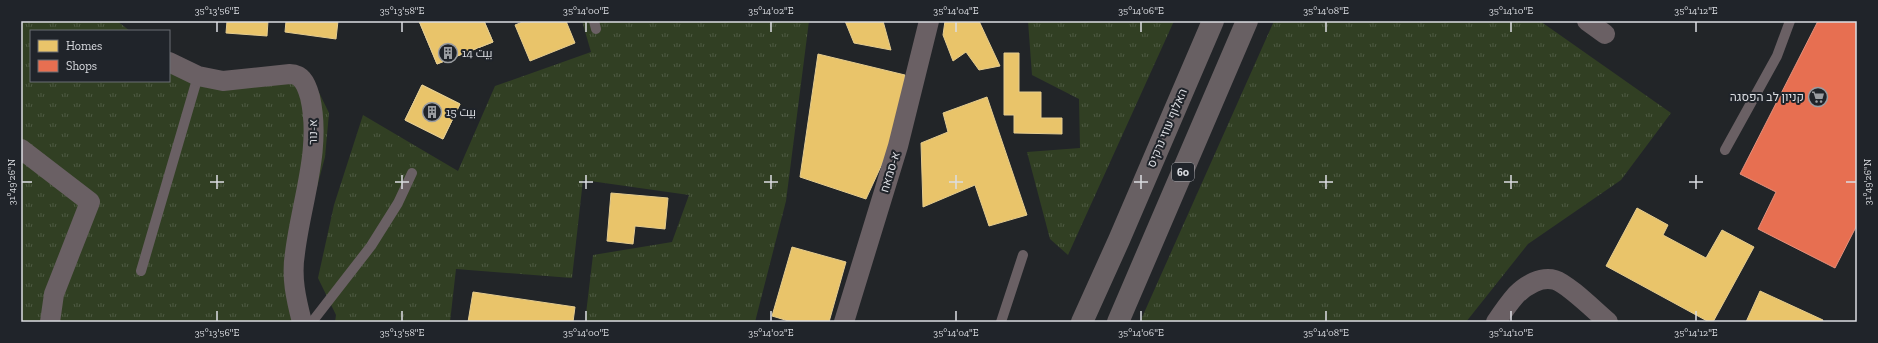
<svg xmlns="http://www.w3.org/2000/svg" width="1878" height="343" font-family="'Zilla Slab',Cairo,Heebo,serif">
<defs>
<pattern id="grass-tufts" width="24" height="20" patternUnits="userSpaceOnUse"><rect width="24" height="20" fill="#313f23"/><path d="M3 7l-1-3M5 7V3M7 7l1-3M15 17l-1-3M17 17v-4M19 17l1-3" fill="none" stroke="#4e5a43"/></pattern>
</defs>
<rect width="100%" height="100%" fill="#222528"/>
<!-- grass -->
<path fill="url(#grass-tufts)" d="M21,21H117L130,31H31V81H169V60L207,88L288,68L309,72L329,113L325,157L300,251L304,310L312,322H21Z
M582,21H809L786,201L755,322H585L593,255L672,242L689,195L583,180L572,278L456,269L450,322H335L336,315L318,278L334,205L363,115L458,171L495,86L591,52Z
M1028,21H1174L1068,255L1050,239L1027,152L1080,148L1079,99L1032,75Z
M1274,21H1540L1671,113L1621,180L1528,244L1466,322H1140Z"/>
<!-- homes -->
<path fill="#e9c46a" stroke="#e5cc8e" d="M227,21H268L267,36L226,33Z
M286,21H338L336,39L285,32Z
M419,21H484L493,42L437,64Z
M419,21H484L493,42L437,64Z
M525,21H566L575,43L530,61L515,25Z
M845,21H883L891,50L854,43Z
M945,21H979L1000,66L979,70L966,52L953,61L943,35Z
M1004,53H1019V92H1041V118H1062V134L1014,133V115H1004Z
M818,54L905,75L899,127L866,199L800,177Z
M422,85L460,104L443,139L405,120Z
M422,85L460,104L443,139L405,120Z
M987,97L1027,215L989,226L975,185L923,207L921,143L948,132L943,113Z
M611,193L668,198L665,229L635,226L633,244L607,241Z
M1637,208L1668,225L1663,235L1706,258L1722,230L1754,247L1713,322H1709L1606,266Z
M792,247L846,262L829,322H792L772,316Z
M1760,291L1823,320L1822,322H1746Z
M473,292L575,307L573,322H468Z"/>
<!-- shops -->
<path fill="#e76f51" stroke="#e3907c" d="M1818,21H1857V225L1835,268L1758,229L1776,192L1740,174Z"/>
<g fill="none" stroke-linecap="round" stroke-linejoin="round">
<!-- service -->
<path stroke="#6a6064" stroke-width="10" d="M594,21L596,29
M1725,150L1777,56L1790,21
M141,271L198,76
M312,322L371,246L398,203L412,173
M1001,322L1023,255"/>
<!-- minor -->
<path stroke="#6a6064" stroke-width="20" d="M1587,21L1605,34
M169,62L198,76L223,81L290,74C292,74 296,75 298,76C305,80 308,90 310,97C322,149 301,202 295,253C291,277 296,299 302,322
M21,149L90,202L54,294L50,322
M844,322L898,146L929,21
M1496,322C1502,313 1509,303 1516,295C1526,285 1541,276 1555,280C1568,284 1596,312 1608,322"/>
<!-- trunk -->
<path stroke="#686063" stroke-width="22" d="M1082,322L1119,240L1213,21
M1118,322L1247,21"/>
</g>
<!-- ticks -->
<path fill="none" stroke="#dbdde2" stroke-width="1.5" d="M217,22V32M402,22V32M586,22V32M771,22V32M956,22V32M1141,22V32M1326,22V32M1511,22V32M1696,22V32M217,175V189M402,175V189M586,175V189M771,175V189M956,175V189M1141,175V189M1326,175V189M1511,175V189M1696,175V189M22,182H32M210,182H224M395,182H409M579,182H593M764,182H778M949,182H963M1134,182H1148M1319,182H1333M1504,182H1518M1689,182H1703M1846,182H1856M217,311V321M402,311V321M586,311V321M771,311V321M956,311V321M1141,311V321M1326,311V321M1511,311V321M1696,311V321"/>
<!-- icons -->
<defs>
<symbol id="building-ring" viewBox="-11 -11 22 22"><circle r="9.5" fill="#20242a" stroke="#9a9da1" stroke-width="1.5"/><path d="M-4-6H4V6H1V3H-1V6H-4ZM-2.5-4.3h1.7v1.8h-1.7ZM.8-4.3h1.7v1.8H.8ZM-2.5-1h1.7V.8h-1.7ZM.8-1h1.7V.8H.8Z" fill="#9a9da1"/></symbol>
<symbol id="supermarket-ring" viewBox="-11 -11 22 22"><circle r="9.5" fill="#20242a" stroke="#9a9da1" stroke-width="1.5"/><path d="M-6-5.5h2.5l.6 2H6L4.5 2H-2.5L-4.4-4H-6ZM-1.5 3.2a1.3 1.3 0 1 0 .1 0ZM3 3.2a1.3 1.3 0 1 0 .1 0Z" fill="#9a9da1"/></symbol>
</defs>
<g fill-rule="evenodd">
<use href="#building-ring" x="437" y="42" width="22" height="22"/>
<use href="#supermarket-ring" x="1807" y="86" width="22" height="22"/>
<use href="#building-ring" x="421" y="101" width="22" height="22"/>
</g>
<g text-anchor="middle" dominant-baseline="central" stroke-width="4" stroke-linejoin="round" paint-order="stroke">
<!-- shield labels -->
<rect fill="#20242a" stroke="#a3a6ab" stroke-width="1" x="1172" y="163" width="22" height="18" rx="3"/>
<g font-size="11" font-weight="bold" fill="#dbdde2">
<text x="1183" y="172">60</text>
</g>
<!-- poi labels -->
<g font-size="12" fill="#dbdde2" stroke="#20242a" text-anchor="start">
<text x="462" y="53">بيت 14</text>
<text x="1804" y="97" text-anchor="end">קניון לב הפסגה</text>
<text x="446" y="112">بيت 15</text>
</g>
<!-- street labels -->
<g font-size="12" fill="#dbdde2" stroke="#20242a">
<text transform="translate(1167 128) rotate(-67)">האלוף עוזי נרקיס</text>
<text transform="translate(313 132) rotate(-89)">א-נור</text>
<text transform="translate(890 172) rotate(-73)">א-סמאח</text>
</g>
</g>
<!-- border -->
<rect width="1878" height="343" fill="none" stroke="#20242a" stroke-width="44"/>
<!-- legend -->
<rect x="30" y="30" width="140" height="52" fill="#20242a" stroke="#6b6e74"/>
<rect x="38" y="40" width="20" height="12" fill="#e9c46a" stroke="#6b6e74"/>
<text x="66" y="50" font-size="12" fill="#dbdde2">Homes</text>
<rect x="38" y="60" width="20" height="12" fill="#e76f51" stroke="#6b6e74"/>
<text x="66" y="70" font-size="12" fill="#dbdde2">Shops</text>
<rect x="22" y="22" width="1834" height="299" fill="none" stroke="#dbdde2" stroke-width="1.5"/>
<g font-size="10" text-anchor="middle" fill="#dbdde2">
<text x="217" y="14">35°13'56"E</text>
<text x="402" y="14">35°13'58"E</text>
<text x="586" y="14">35°14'00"E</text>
<text x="771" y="14">35°14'02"E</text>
<text x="956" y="14">35°14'04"E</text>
<text x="1141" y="14">35°14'06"E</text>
<text x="1326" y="14">35°14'08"E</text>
<text x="1511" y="14">35°14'10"E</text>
<text x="1696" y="14">35°14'12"E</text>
<text transform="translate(11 182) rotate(-90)" y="4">31°49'26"N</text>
<text transform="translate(1867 182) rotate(-90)" y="4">31°49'26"N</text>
<text x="217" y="336">35°13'56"E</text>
<text x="402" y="336">35°13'58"E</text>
<text x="586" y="336">35°14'00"E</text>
<text x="771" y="336">35°14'02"E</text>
<text x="956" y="336">35°14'04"E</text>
<text x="1141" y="336">35°14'06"E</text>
<text x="1326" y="336">35°14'08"E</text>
<text x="1511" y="336">35°14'10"E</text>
<text x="1696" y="336">35°14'12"E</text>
</g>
</svg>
